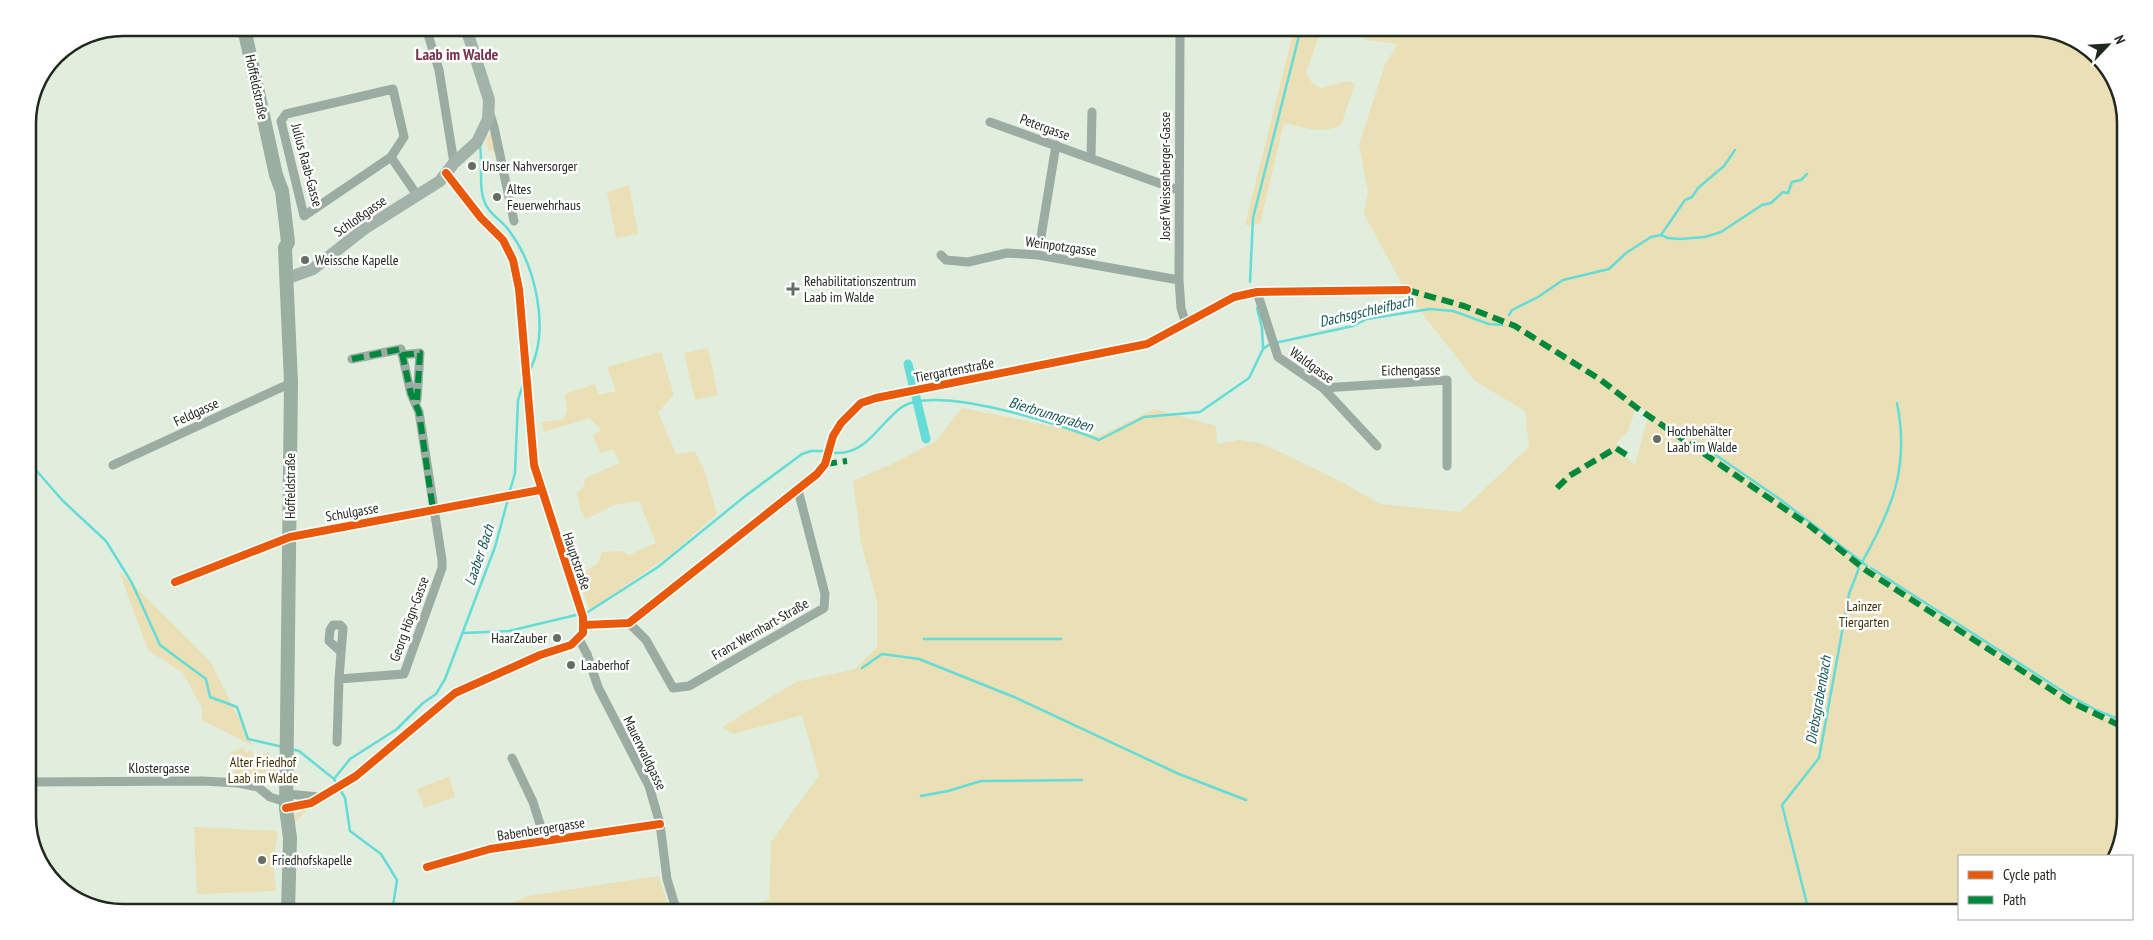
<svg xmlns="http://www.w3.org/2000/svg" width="2153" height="940" font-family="'PT Sans Narrow',sans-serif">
<rect width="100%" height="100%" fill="#e1eedd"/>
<!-- green -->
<path fill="#eadfb5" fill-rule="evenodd" d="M1294,28H1322L1306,72L1312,83L1321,88L1347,81L1355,84L1341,125C1320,135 1305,127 1284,123L1260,224L1245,225Z
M1346,28H2030L2066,35L2109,70L2125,117V817L2116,856H1959V912H736L769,899L771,842L819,775L802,715L734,734L722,727L796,682L855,669L877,647V602L861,542L853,481L892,464L936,441L962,408L1100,436L1154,409L1216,426L1217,444L1240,440L1263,444L1340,481L1380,504L1460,512L1529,447L1525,411L1475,381L1408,295L1364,214L1368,192L1359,145L1385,64L1398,44L1367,40ZM1637,406L1652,414L1647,420L1635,466L1616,444L1628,430Z
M492,132L496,152L488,150L486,138Z
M629,185L638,234L616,238L607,192Z
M708,348L718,395L695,400L684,353Z
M661,352L674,395L658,412L676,454L695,451L705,472L717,514L671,554L590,610L577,576L598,564L602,552L622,551L629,555L656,543L639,501L614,505L586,519L581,511L577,493L584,486L585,478L620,463L613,449L600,453L593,435L601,430L590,418L544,432L541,422L563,420L567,411L565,394L595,384L599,395L616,391L607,367Z
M119,571L210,661L253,746L202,720V708L183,673L148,650Z
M243,747L246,753L251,750L255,758L268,752L276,764L279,781L261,785L234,780V765L230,753Z
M449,777L455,797L424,808L417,789Z
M312,806L293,824L295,814Z
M194,827L278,831L274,854H272L276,891L197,894Z
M658,876L671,912H491L528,896Z"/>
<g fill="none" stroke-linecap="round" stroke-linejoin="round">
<!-- stream -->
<path stroke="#64dcd7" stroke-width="2.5" d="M480,146C483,164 478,187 485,203C489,214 500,219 507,228C536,264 551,331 529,372
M1661,235L1685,200L1692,197L1698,188L1724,166L1735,150
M1250,282L1253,218L1301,28
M1509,315L1512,310L1538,297L1563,280L1609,269L1626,253L1651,237L1661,235L1668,238L1680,239L1705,237L1721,232L1762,205L1771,203L1783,192L1788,193L1792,182L1801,180L1807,174
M1263,349L1270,344L1353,326L1367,319L1430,309L1453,311L1489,324L1502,325
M1694,440L1781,500L1867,566
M835,453C867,455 880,422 902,407C936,384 1063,425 1099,440L1144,417L1200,412L1249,378L1263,349L1262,328L1257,308
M28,461L63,501L106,541L132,583L160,645L206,679L210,697L237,707L248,739L283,747
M509,494L515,473L518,400L524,382
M1861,564C1892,509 1910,468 1897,403
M1871,568L2070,696L2096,710L2125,722
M588,612L658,567L744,497L802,454L811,451H823
M463,633L509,631L576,615
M924,639H1061
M862,668L882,654L919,659L1014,697L1179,774L1246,800
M291,749L299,751L334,779
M921,796L948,791L981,781L1082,780
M392,912L397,880L381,854L350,831L345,798L334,779L350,759L397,729L423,703L436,694L445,679L495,547L508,499
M1809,912L1782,805L1819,758L1849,594L1859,568"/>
<!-- canal -->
<path stroke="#64dcd7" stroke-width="9" d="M908,364L926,439"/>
<!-- street -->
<path stroke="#9baca3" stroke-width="9" d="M426,28L439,70L454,163
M1180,29L1179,280L1181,308L1186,324
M490,114L494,127L514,221
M990,122L1178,190
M391,157L404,137L393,89L286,114L281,121L304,216L391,157L417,195
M1091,158L1092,112
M941,255L946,260L968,262L1007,253L1038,255L1179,280
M1038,255L1056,145
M1257,292L1278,357L1323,388L1377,446
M402,355L420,353L417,400
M1323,388L1447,380V466
M113,465L291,383
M175,582L290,537L540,490
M629,623L646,640L673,688L689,686L824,608L825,594L798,490
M584,625L629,623L817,474L825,464L833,436L841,423L861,403L876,398L1147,344L1234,297L1257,292L1407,290
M579,639L587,654L598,687L649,786L660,824L667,879L677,912
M340,651L329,641L330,630L333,625H340L343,628L339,679L404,674L442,568V560L419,412L411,394L401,349L352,359
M337,742L339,679
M512,758L533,802L545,840
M28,782L203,781L238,783L258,787L270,797L286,802
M287,794L319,797
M286,808L311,803L356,776L455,693L540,655L571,645L583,633V617L534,465L519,289L513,260L503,240L481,218L446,173
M427,867L490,849L660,824"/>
<!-- secondary -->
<path stroke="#a2b4a9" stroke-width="12" d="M288,278L313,269L364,229L440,181L454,163L477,142L488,119L489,100L466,28"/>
<!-- primary -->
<path stroke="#9baea2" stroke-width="14" d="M244,28L276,175L282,191L288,242L285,248L291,383L286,808L290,838L288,912"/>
<!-- quiet -->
<path stroke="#00873e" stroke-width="6" stroke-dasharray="12 6" stroke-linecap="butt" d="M1407,290L1464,306L1515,326L1601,380L1637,408L1810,526L1867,571L2069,701L2125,728
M402,355L420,353L417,400
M352,359L401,349L411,394L419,412L433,510
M825,464L847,461
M1557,488L1569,476L1616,448L1628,456"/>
<defs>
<path id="cycleway" d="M175,582L290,537L540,490
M584,625L629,623L817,474L825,464L833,436L841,423L861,403L876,398L1147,344L1234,297L1257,292L1407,290
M286,808L311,803L356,776L455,693L540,655L571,645L583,633V617L534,465L519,289L513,260L503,240L481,218L446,173
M427,867L490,849L660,824"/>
</defs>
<!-- cycleway casing -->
<use href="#cycleway" stroke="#fff" stroke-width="11"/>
<!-- cycleway -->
<use href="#cycleway" stroke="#e8590c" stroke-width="8"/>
</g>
<!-- markers -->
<g fill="#646e61" stroke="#fff" stroke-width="2">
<circle cx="472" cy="166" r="5"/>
<circle cx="497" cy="197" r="5"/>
<circle cx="305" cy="260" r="5"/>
<path d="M790.5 281.5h5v5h5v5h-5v5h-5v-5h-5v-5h5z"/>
<circle cx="1657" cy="439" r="5"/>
<circle cx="557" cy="638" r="5"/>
<circle cx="571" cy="665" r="5"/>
<circle cx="262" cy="860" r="5"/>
</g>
<g text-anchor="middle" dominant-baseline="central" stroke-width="5" stroke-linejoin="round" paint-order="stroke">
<!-- street labels -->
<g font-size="14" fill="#20291e" stroke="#fff">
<text transform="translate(257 87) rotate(78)">Hoffeldstraße</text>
<text transform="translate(1045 127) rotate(20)">Petergasse</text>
<text transform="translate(307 165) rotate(75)">Julius Raab-Gasse</text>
<text transform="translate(1165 176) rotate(-90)">Josef Weissenberger-Gasse</text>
<text transform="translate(360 216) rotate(-35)">Schloßgasse</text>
<text transform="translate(1061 246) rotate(8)">Weinpotzgasse</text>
<text transform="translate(1312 365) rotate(36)">Waldgasse</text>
<text transform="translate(954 370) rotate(-11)">Tiergartenstraße</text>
<text transform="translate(1411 370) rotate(-1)">Eichengasse</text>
<text transform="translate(196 412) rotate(-25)">Feldgasse</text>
<text transform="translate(290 486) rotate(-90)">Hoffeldstraße</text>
<text transform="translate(352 512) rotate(-10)">Schulgasse</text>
<text transform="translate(577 561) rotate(71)">Hauptstraße</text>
<text transform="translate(409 619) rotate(-70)">Georg Högn-Gasse</text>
<text transform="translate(760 629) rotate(-30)">Franz Wernhart-Straße</text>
<text transform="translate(645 753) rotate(64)">Mauerwaldgasse</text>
<text x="159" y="768">Klostergasse</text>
<text transform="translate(541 829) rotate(-9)">Babenbergergasse</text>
</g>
<!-- poi labels -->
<g font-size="14" fill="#20291e" stroke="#fff" text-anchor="start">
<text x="482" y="166">Unser Nahversorger</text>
<text x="507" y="189">Altes<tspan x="507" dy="16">Feuerwehrhaus</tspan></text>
<text x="315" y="260">Weissche Kapelle</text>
<text x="804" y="281">Rehabilitationszentrum<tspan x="804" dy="16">Laab im Walde</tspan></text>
<text x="1667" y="431">Hochbehälter<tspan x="1667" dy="16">Laab im Walde</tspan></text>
<text x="547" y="638" text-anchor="end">HaarZauber</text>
<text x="581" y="665">Laaberhof</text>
<text x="272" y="860">Friedhofskapelle</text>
</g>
<!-- park labels -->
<g font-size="14" fill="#423004" stroke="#fff">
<text x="1864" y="606">Lainzer<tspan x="1864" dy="16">Tiergarten</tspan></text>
<text x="263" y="762">Alter Friedhof<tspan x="263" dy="16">Laab im Walde</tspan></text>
</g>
<!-- water labels -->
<g font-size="15" font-style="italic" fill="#135555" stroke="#fff">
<text transform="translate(1366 311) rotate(-13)">Dachsgschleifbach</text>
<text transform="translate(1051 414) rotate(17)">Bierbrunngraben</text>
<text transform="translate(479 555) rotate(-71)">Laaber Bach</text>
<text transform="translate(1818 700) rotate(-80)">Diebsgrabenbach</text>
</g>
<!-- quarter labels -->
<g font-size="16" font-weight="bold" fill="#783349" stroke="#fff">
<text x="457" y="54">Laab im Walde</text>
</g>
</g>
<!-- crop -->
<path d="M0 0H2153V940H0ZM123 36H2030A87 87 0 0 1 2117 123V817A87 87 0 0 1 2030 904H123A87 87 0 0 1 36 817V123A87 87 0 0 1 123 36Z" fill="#fff" fill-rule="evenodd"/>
<path fill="none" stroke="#20291e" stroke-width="2.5" d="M123 36H2030A87 87 0 0 1 2117 123V817A87 87 0 0 1 2030 904H123A87 87 0 0 1 36 817V123A87 87 0 0 1 123 36Z"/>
<!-- legend -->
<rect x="1958" y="855" width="175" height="65" fill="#ffffff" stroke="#a6a9a5"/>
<rect x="1968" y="871" width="25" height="8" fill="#e8590c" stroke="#a6a9a5"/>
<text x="2003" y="880" font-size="15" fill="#20291e">Cycle path</text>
<rect x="1968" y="896" width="25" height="8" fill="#00873e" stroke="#a6a9a5"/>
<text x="2003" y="905" font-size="15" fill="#20291e">Path</text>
<!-- north arrow -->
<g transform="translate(2108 45) rotate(65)" stroke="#ffffff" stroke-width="4" paint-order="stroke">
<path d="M0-4L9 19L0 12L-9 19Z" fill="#20291e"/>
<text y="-8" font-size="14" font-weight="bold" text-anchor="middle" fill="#20291e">N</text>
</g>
</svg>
